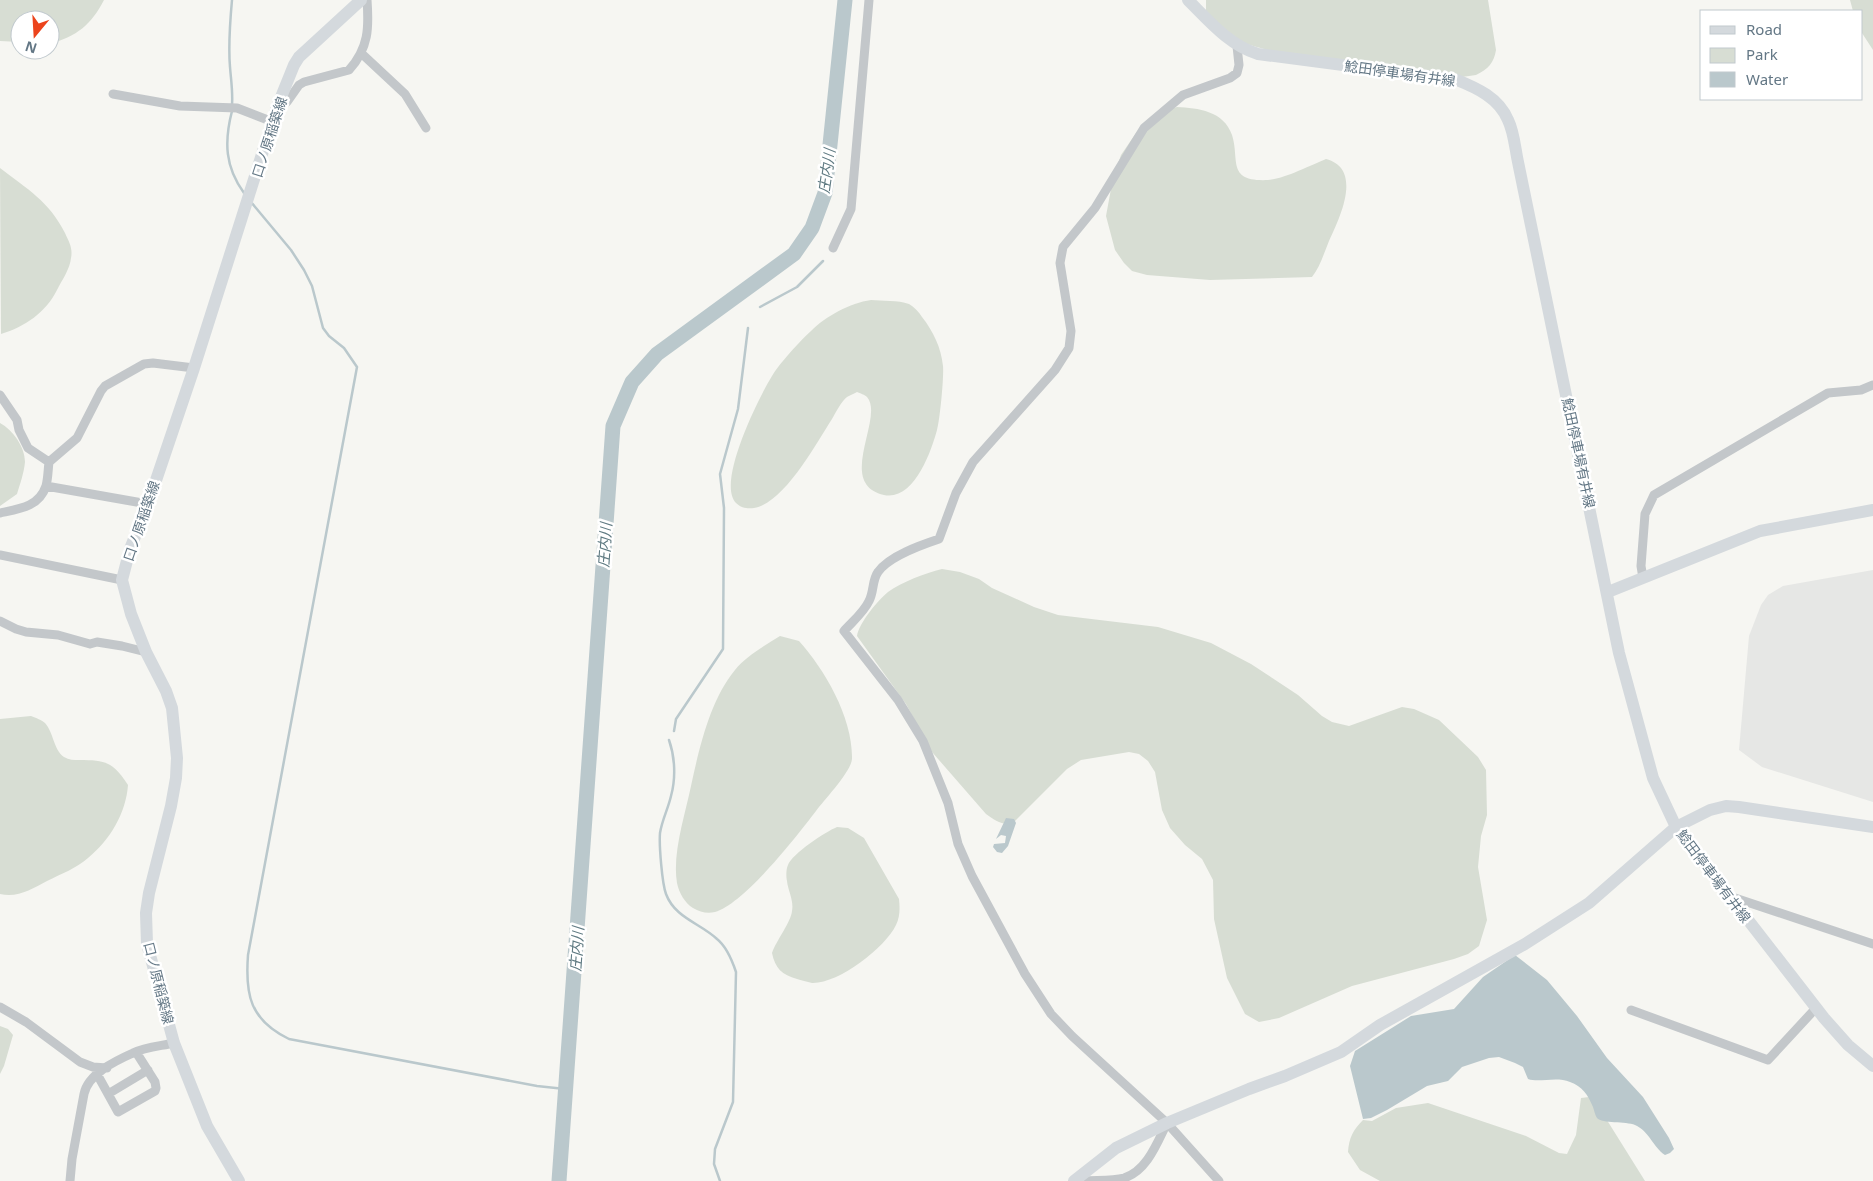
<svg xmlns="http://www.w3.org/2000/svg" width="1873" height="1181" font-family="'Noto Sans','Noto Sans JP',sans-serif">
<rect width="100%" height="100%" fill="#f6f6f2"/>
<!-- built -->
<path fill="#e6e7e5" d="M1873,570V802L1762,767L1739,750L1749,636L1761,605L1768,595L1783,586Z"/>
<!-- green -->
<path fill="#d7ddd3" d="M0,0H104C91,25 77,36 50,44V20H20V42L0,41Z
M1206,0H1488L1496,50C1494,63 1488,69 1476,75L1427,82L1388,78L1313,63L1232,40L1206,13Z
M1850,0H1873V50L1862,33V11H1853Z
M1177,107C1198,108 1224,111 1232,135C1240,160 1226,182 1268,180C1284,179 1311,165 1326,159C1364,169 1339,219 1329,241C1324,253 1320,267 1312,277L1210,280L1147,275L1132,271L1124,263L1115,250L1106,216L1113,178L1121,155L1136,133L1164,111Z
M0,168C27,189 49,201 65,233C69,242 73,248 71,258C70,269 62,280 57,290C46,312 25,327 1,334Z
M871,300C882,301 898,300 909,304C914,307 919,312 922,317C933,331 941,347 943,366C944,377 940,419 937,430C931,452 914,501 884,495C835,484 885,417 867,397C865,395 860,393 857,392C854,394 850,395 847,397C841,402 836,412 832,419C816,444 784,503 754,508C748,509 741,508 736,503C716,483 759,397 772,376C779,364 800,341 811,331C826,316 850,303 871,300Z
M0,423C13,430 25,447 25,462C24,473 20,484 17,494L0,506Z
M942,569L960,572L979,579L992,588L1034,607L1058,615L1158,627L1211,643L1251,664L1298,695L1322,716L1332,722L1349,726L1402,707L1414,709L1439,720L1478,757L1486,770L1487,815L1481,836L1478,867L1487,920L1479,946L1468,954L1454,959L1352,986L1279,1018L1259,1022L1245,1014L1227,978L1214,919L1213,880L1202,859L1185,845L1170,828L1162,810L1155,772L1148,761L1139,754L1129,752L1081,760L1067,769L1013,823C1003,826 994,820 986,814L932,752L906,704L857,636C859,623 878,600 888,592C902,582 925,573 942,569Z
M780,636L799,641C825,670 853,718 852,759C851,772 824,800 816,811C797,836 744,904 715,912C707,914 700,912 693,908C685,903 679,893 677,883C672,854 685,815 691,786C699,749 710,700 735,670C746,656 764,646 780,636Z
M31,716C36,718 42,720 45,723C54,733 53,749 64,757C69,760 74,760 79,760C106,760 113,762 128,785C126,813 110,840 88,858C77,868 61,874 47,881C32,889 18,898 0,894V719Z
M837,827L848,828L864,838L899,899C900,908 900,917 896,925C885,948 838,984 812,983C807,982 801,980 797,979C782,975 775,968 772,953C776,941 791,922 792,911C794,900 788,891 787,881C786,877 786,869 788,865C792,854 825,832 837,827Z
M0,1026L8,1029L13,1035L4,1066L0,1074Z
M1589,1097L1595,1101L1645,1181H1380L1360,1170L1348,1152C1349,1138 1353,1130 1363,1120L1372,1121L1396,1108L1428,1103L1526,1136L1559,1153L1567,1154L1576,1135L1581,1098Z"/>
<!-- water -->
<path fill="#bac8cc" d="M1006,818L1014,819L1016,823L1008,846L1002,853L997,852L993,847L994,844L1005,843L1006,836L1001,835L996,839Z
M1515,955L1547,980L1577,1016L1607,1058L1643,1097L1669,1138L1674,1149L1670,1153L1665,1155C1653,1147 1649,1131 1635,1125C1626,1121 1602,1124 1597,1118C1595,1115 1594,1110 1593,1107C1588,1095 1582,1086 1570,1082C1556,1076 1540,1083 1528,1079L1523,1067L1515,1063L1499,1057L1489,1058L1462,1067L1448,1081L1427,1086L1387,1110L1371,1118L1363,1119L1350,1066L1355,1051L1411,1016L1454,1009L1483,977Z"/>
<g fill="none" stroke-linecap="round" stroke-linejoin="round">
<!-- stream -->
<path stroke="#bac8cc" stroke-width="2.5" d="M232,105C233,92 231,80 230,67C228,44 230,22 232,0
M232,111C224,142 225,167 244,193
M251,202L291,250L304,270L312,286L323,328L329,336L344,348L357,367L248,955C245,995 250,1020 289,1039L537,1086L565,1089
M760,307L797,287L823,261
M674,731L676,719L723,649L724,508L720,474L738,409L748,328
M669,740C675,757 676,778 671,796C668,809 662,820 660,833C659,845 662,883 666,894C675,918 700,923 717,939C727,947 732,960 736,972L733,1102L715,1149L714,1164L720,1181"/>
<!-- river -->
<path stroke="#bac8cc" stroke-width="15" d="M559,1181L613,426L632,382L657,354L794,254L812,228L825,193L845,0"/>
<!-- street -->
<path stroke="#c3c7ca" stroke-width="9" d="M361,53L405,94L426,128
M113,94L180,106L237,108L273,122
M277,107L287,102L299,85L304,82L349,70C369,48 369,27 367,0
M833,248L851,209L869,0
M0,395L17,420L19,430L28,448L49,462
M46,486L148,504
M0,513C19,509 39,507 46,486C48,479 48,470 49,462L77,438L101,391L105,386L144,364L153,363L194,368
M0,555L122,580
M1643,578L1641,566L1645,514L1654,495L1828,393L1861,390L1873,385
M0,621L16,629L26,632L58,635L90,644L97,642L122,646L146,652
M1732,897L1873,944
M0,1007L26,1022L80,1062L93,1067L107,1068
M1631,1010L1768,1060L1816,1008
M97,1074L118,1112L155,1091L156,1088L155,1082L136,1052
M108,1094L148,1070
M70,1181L72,1159L84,1094C88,1074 115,1061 133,1053C145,1047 161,1046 174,1043
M1084,1181C1096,1180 1112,1181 1124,1178C1147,1171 1157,1143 1167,1123
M1219,1181L1167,1123L1072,1036L1051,1014L1025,974L972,876L958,844L948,803L923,741L898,700L844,631C853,621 864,612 869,601C874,592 872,580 878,572C889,556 921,545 939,539L956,493L973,462L1055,370L1069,348L1071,331L1060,263L1063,247L1095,208L1144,128L1183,95L1230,78L1237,73L1239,65L1237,46"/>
<!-- secondary -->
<path stroke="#d4d9dd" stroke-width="12" d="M1188,0C1209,21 1229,45 1258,54L1457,80C1477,88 1499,98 1508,120C1514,132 1515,148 1518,162L1619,653L1653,778L1676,827L1824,1018L1848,1045L1873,1066
M1608,592L1760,531L1873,510
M239,1181L207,1126L174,1043L147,944L146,913L149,893L171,806L176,778L177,758L172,708L166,691L146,652L131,614L122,580L130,549L148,504L194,368L277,107L294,65L299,57L361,0
M1074,1181L1116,1148L1167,1123L1249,1089L1285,1076L1341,1052L1380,1025L1525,944L1589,903L1676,827L1710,810L1726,806L1739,807L1873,827"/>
</g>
<g text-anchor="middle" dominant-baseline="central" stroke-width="5" stroke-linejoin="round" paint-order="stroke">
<!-- street labels -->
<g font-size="14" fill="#637785" stroke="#fff">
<text transform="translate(1400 73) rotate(8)">鯰田停車場有井線</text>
<text transform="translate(269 137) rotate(-72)">口ノ原稲築線</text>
<text transform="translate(1579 453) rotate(78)">鯰田停車場有井線</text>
<text transform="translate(141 521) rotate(-71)">口ノ原稲築線</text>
<text transform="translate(1714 876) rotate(53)">鯰田停車場有井線</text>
<text transform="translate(159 983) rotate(76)">口ノ原稲築線</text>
</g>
<!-- water labels -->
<g font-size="15" font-style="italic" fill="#5f7a82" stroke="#fff">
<text transform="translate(826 171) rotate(-82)">庄内川</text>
<text transform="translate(604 545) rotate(-86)">庄内川</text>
<text transform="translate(576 949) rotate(-86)">庄内川</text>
</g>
</g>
<!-- legend -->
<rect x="1700" y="10" width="162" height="90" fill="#ffffff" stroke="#c1c9ce"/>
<rect x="1710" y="26" width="25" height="8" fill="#d4d9dd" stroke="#c1c9ce"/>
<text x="1746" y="35" font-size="15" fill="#637785">Road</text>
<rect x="1710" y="48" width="25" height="15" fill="#d7ddd3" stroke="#c1c9ce"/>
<text x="1746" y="60" font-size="15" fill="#637785">Park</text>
<rect x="1710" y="72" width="25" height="15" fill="#bac8cc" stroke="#c1c9ce"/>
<text x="1746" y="85" font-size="15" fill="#637785">Water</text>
<!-- north arrow -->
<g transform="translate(35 35) rotate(198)"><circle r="24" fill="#ffffff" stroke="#c1c9ce"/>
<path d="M0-4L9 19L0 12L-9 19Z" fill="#ec441c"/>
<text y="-8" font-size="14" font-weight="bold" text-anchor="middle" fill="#637785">N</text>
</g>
</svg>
